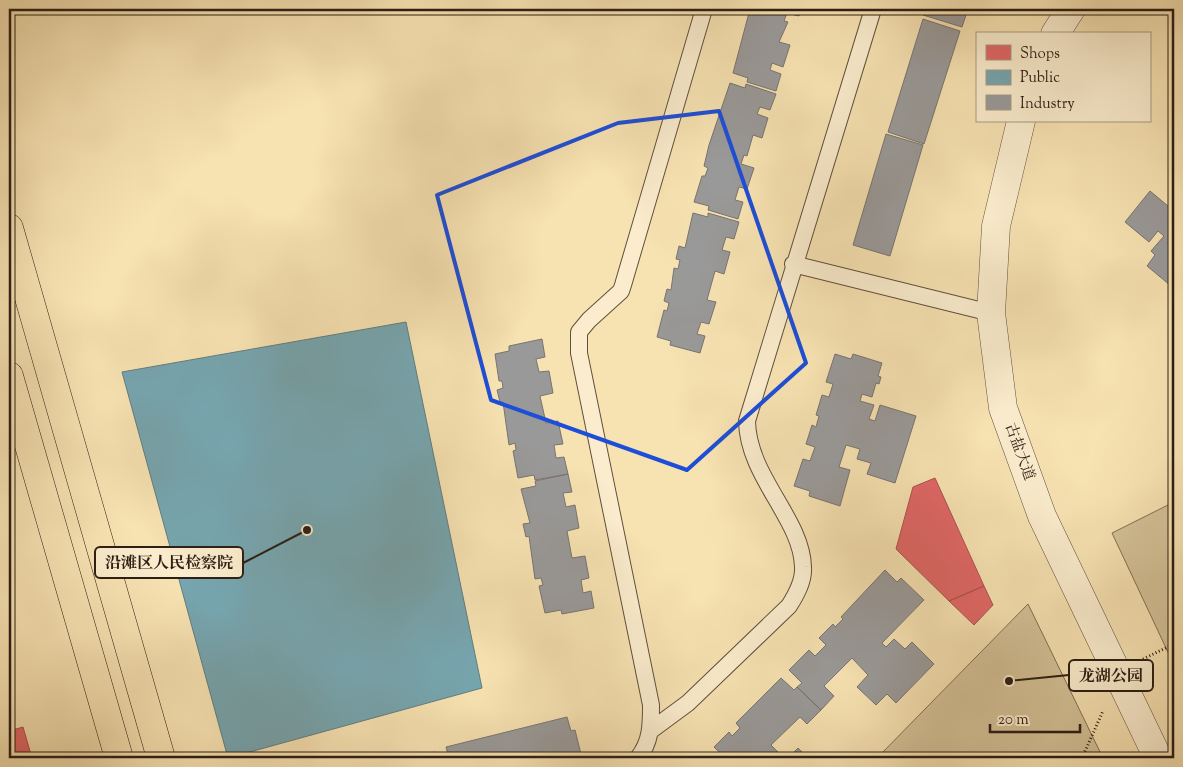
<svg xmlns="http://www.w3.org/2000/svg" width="1183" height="767" font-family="'Sorts Mill Goudy','Noto Serif SC',serif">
<rect width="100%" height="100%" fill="#f7e2b2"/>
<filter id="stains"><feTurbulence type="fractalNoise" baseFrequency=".004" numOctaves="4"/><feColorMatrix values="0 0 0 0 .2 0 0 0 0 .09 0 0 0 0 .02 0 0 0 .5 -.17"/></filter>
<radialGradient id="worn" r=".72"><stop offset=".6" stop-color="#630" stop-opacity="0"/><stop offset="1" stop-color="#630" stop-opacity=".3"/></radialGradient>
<!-- green -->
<path fill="#d4c197" stroke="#807056" d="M1174,502V665L1112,533Z
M1028,604L1103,758H877Z"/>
<!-- shops -->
<path fill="#e06666" stroke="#aa514e" d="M935,478L984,586L949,601L896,549L913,487Z
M984,586L993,605L974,625L949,601Z
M23,727L32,758H9V731Z"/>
<!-- public -->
<path fill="#76a5af" stroke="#607d81" d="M406,322L482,688L228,758L122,372Z"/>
<!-- industry -->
<path fill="#999" stroke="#787471" d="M750,9H801L799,16L787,13L784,21L788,22L779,42L790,45L783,67L772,63L770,70L781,74L776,91L747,82L748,78L733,73Z
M925,9H968L962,27L923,15Z
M923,19L960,31L924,144L888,132Z
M730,83L745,88L746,84L776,94L770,110L760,107L757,114L768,118L762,138L753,135L747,156L744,155L741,164L754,168L747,189L739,187L735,200L743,202L738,219L708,210L709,206L694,202L702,176H705L708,168L704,166L709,145Z
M886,134L923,145L890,256L853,245Z
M1150,191L1174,211V282L1171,286L1147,266L1155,255L1151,251L1164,236L1158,231L1149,242L1125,222Z
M693,213L708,217V213L739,222L734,239L726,237L722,250L730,252L724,274L715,271L707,300L716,302L709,324L701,322L697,334L705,336L700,353L670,345L671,341L657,337L664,310L667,311L669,303L664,301L667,289L671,290L674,268L678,269L680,260L676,259L679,246L685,248Z
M542,339L545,357L536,359L539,372L549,371L553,393L540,396L546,423L558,421L563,444L554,445L556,458L564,457L568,474L535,480L534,475L518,478L513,451L516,450L515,443L509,445L503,402H500L497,390L503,388L502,381H499L495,354L509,351V346Z
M835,354L851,359L853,354L882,363L878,376L881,377L879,384L876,383L872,397L862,394L860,401L874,405L869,419L875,421L880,405L916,416L895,483L867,474L871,463L857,459L860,449L846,445L839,467L850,470L840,506L809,496L810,491L794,486L803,459L810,461L815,447L806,444L812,425L816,427L819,416L816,415L822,395L829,397L833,384L826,382Z
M568,474L572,492L563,493L566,507L575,505L579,528L567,531L572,558L585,556L589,578L581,580L583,593L591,591L594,608L562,614L561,610L545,613L539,586L543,585L541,578L535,579L529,536L526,537L523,524L530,523L521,489L536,486L535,481Z
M885,570L897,582L901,578L924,600L882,643L886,647L894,639L905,649L912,642L934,664L896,703L887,694L876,705L857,687L868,675L852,658L824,686L834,696L821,710L797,687L802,683L789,670L809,650L815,656L826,645L819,638L833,624L835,627L843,619L841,617Z
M781,678L794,690L797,687L821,710L807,724L800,717L771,745L784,758H717L721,754L714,747L729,732L732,736L740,728L736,723Z
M567,717L571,731L575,730L582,758H449L446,747Z
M798,748L808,758H788Z
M435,752L437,758H412Z"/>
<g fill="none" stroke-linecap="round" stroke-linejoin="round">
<defs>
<path id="service" d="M793,264L991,313
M650,731L688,703L789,606C796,595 804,581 803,567C802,519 748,477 747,421L873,9
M638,758C651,742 651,725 651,705L579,353V332L589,320L621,291L623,285L704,9"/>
<path id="tertiary" d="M1055,34L1071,9
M1021,121L996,226L991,313L1003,408L1042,516L1158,758"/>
<path id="primary" d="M9,228L161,758
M9,376L119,758"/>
</defs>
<!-- service casing -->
<use href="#service" stroke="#5f503c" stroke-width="18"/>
<!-- tertiary casing -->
<use href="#tertiary" stroke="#5f503c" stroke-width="29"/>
<!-- primary casing -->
<use href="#primary" stroke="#2c1f15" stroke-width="29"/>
<!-- path -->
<path stroke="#2c1f15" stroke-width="3" stroke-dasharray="1 2.5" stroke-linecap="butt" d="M1143,659L1174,644
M1082,758L1103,711"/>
<!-- service -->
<use href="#service" stroke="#faeccd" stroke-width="16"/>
<!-- tertiary -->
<use href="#tertiary" stroke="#faeccd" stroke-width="28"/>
<!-- primary -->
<use href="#primary" stroke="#f7e2b2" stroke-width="28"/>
</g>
<!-- marked area -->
<path fill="none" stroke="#1d4ed8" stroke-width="4" stroke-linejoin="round" d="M719,111L806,363L687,470L491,400L437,195L618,123Z"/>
<g text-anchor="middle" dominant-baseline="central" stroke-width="5" stroke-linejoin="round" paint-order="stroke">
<!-- street labels -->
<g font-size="15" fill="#2c1f15" stroke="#faeccd">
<text transform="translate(1019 452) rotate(70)">古盐大道</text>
</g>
</g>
<!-- callouts -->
<path fill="none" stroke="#2c1f15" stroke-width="2" d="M307 530L243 563M1009 681L1069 675"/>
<g fill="#2c1f15" stroke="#faeccd" stroke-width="2">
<circle cx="307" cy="530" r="5"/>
<circle cx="1009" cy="681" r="5"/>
</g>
<g fill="#faeccd" stroke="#2c1f15" stroke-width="2">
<rect x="95" y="547" width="148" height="31" rx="5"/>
<rect x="1069" y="660" width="84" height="31" rx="5"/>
</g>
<g font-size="16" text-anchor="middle" font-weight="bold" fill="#2c1f15">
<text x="169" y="568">沿滩区人民检察院</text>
<text x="1111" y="681">龙湖公园</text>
</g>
<!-- margin -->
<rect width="1183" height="767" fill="none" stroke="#f7e2b2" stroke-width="30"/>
<rect x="10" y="10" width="1163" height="747" fill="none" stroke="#2c1f15" stroke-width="2.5"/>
<rect x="15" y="15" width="1153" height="737" fill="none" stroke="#2c1f15"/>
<!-- legend -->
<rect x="976" y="32" width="175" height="90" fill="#faeccd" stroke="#a89a83"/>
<rect x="986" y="45" width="25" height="15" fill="#e06666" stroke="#a89a83"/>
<text x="1020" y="58" font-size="15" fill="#2c1f15">Shops</text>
<rect x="986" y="70" width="25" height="15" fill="#76a5af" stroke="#a89a83"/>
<text x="1020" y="82" font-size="15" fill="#2c1f15">Public</text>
<rect x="986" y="95" width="25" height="15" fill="#999999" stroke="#a89a83"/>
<text x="1020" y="108" font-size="15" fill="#2c1f15">Industry</text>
<!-- scale -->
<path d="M990 724v8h90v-8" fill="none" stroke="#2c1f15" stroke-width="2.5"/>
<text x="998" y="724" font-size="15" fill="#2c1f15" stroke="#faeccd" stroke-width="4" paint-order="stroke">20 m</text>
<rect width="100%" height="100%" filter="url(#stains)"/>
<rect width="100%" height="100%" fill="url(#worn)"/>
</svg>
